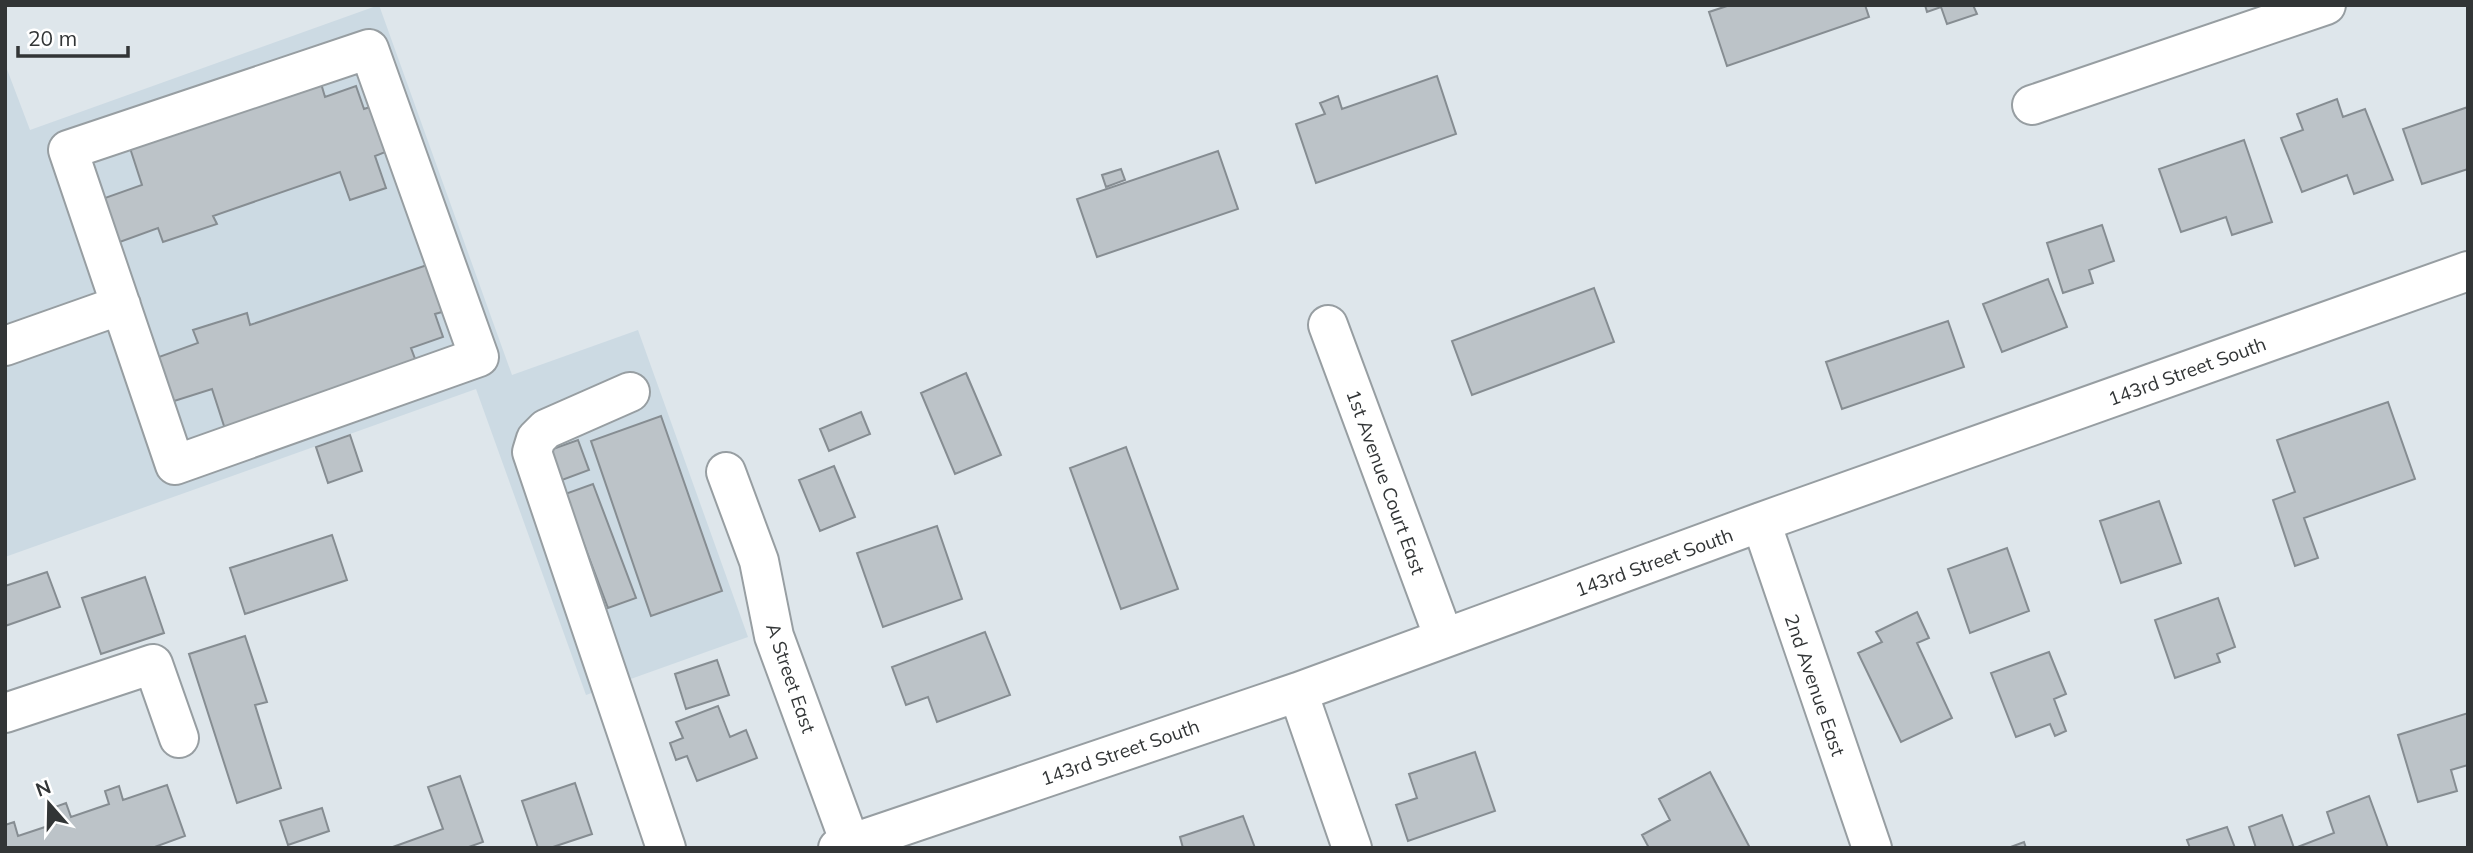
<svg xmlns="http://www.w3.org/2000/svg" width="2473" height="853" font-family="Mulish,sans-serif">
<rect width="100%" height="100%" fill="#dee6eb"/>
<!-- built -->
<path fill="#ccdae3" d="M379,5L512,375L638,330L748,637L586,695L476,389L5,557V64L30,130Z"/>
<!-- building -->
<path fill="#bcc3c8" stroke="#868d92" stroke-width="2" d="M1730,5H1865L1869,17L1727,66L1709,12Z
M1925,5H1973L1977,14L1947,24L1941,7L1927,12Z
M1437,76L1456,134L1316,183L1296,124L1325,114L1320,103L1338,96L1342,109Z
M320,80L325,97L356,86L364,109L373,106L388,151L375,156L386,188L350,200L340,172L213,216L217,224L163,242L158,228L117,243L102,199L142,185L129,145Z
M2337,99L2343,117L2365,109L2393,180L2354,194L2347,175L2302,192L2281,138L2303,130L2297,114Z
M2468,107V169L2422,184L2403,129Z
M2244,140L2272,222L2232,235L2226,217L2181,232L2159,169Z
M1218,151L1238,209L1097,257L1077,199Z
M1121,169L1125,180L1106,187L1102,175Z
M2102,225L2114,261L2089,270L2093,283L2063,293L2047,243Z
M427,265L442,312L435,314L443,337L411,348L417,364L225,429L212,389L171,402L156,358L198,343L193,330L247,313L250,325Z
M2048,279L2067,327L2002,352L1983,304Z
M1594,288L1614,342L1472,395L1452,341Z
M1948,321L1964,367L1842,409L1826,362Z
M966,373L1001,455L955,474L921,393Z
M2388,402L2415,479L2304,518L2318,558L2295,566L2273,500L2295,492L2277,440Z
M861,412L870,434L829,451L820,429Z
M661,416L722,591L651,616L591,441Z
M350,435L362,471L328,483L316,447Z
M578,440L589,470L562,480L550,450Z
M1126,447L1178,589L1121,609L1070,468Z
M834,466L855,517L820,531L799,480Z
M593,484L636,598L608,608L565,494Z
M2159,501L2181,563L2121,583L2100,521Z
M937,526L962,599L883,627L857,553Z
M332,535L347,580L245,614L230,568Z
M2007,548L2029,611L1970,633L1948,569Z
M47,572L60,607L5,626V586Z
M145,577L164,633L101,654L82,598Z
M2218,598L2235,647L2217,654L2220,662L2175,678L2155,620Z
M1917,612L1929,638L1917,643L1952,718L1901,742L1858,653L1882,642L1876,632Z
M985,632L1010,695L937,722L928,697L906,705L892,667Z
M245,636L267,702L255,705L281,788L237,803L189,654Z
M2049,652L2066,694L2054,699L2066,731L2055,736L2050,724L2016,737L1991,673Z
M717,660L729,695L686,709L675,674Z
M718,706L730,737L746,730L757,758L697,781L687,756L676,760L670,743L683,738L676,722Z
M2468,713V765L2451,770L2457,791L2418,802L2398,735Z
M1475,752L1495,811L1408,841L1396,805L1417,798L1409,774Z
M1710,772L1750,848H1649L1642,835L1670,820L1659,799Z
M460,776L483,842L466,848H390L443,829L428,787Z
M575,783L592,834L550,848H538L522,801Z
M167,785L185,836L152,848H5V825L14,822L18,836L57,823L52,808L66,803L71,817L109,804L105,791L119,786L123,800Z
M2369,796L2388,848H2295L2334,833L2327,812Z
M322,808L329,831L288,845L280,821Z
M2282,815L2294,848H2256L2249,827Z
M1243,816L1255,848H1183L1180,837Z
M2227,827L2235,848H2190L2187,840Z
M2024,842L2026,848H2008Z"/>
<g fill="none" stroke-linecap="round" stroke-linejoin="round">
<defs>
<path id="minor" d="M369,49L479,357L175,465L68,150Z
M2032,105L2326,5
M1328,325L1444,638
M5,346L121,305
M630,392L546,429L536,439L532,452L666,848
M726,472L759,561L774,636L850,843
M1761,522L1872,848
M1298,692L1352,848
M5,713L153,664L179,738
M838,848L1298,692L1761,522L2468,271"/>
</defs>
<!-- minor casing -->
<use href="#minor" stroke="#979ea2" stroke-width="42"/>
<!-- minor -->
<use href="#minor" stroke="#fff" stroke-width="38"/>
</g>
<g text-anchor="middle" dominant-baseline="central" stroke-width="5" stroke-linejoin="round" paint-order="stroke">
<!-- street labels -->
<g font-size="19" fill="#323536" stroke="#fff">
<text transform="translate(2187 371) rotate(-20)">143rd Street South</text>
<text transform="translate(1386 482) rotate(70)">1st Avenue Court East</text>
<text transform="translate(1654 562) rotate(-20)">143rd Street South</text>
<text transform="translate(791 678) rotate(71)">A Street East</text>
<text transform="translate(1815 685) rotate(71)">2nd Avenue East</text>
<text transform="translate(1120 752) rotate(-19)">143rd Street South</text>
</g>
</g>
<!-- border -->
<rect width="2473" height="853" fill="none" stroke="#323536" stroke-width="14"/>
<!-- north arrow -->
<g transform="translate(49 804) rotate(340)" stroke="#ffffff" stroke-width="5" paint-order="stroke">
<path d="M0-5L12 26L0 18L-12 26Z" fill="#323536"/>
<text y="-10" font-size="19" font-weight="bold" text-anchor="middle" fill="#323536">N</text>
</g>
<!-- scale -->
<path d="M18 46v10h110v-10" fill="none" stroke="#323536" stroke-width="3.5"/>
<text x="28" y="46" font-size="21" fill="#323536" stroke="#ffffff" stroke-width="5" paint-order="stroke">20 m</text>
</svg>
